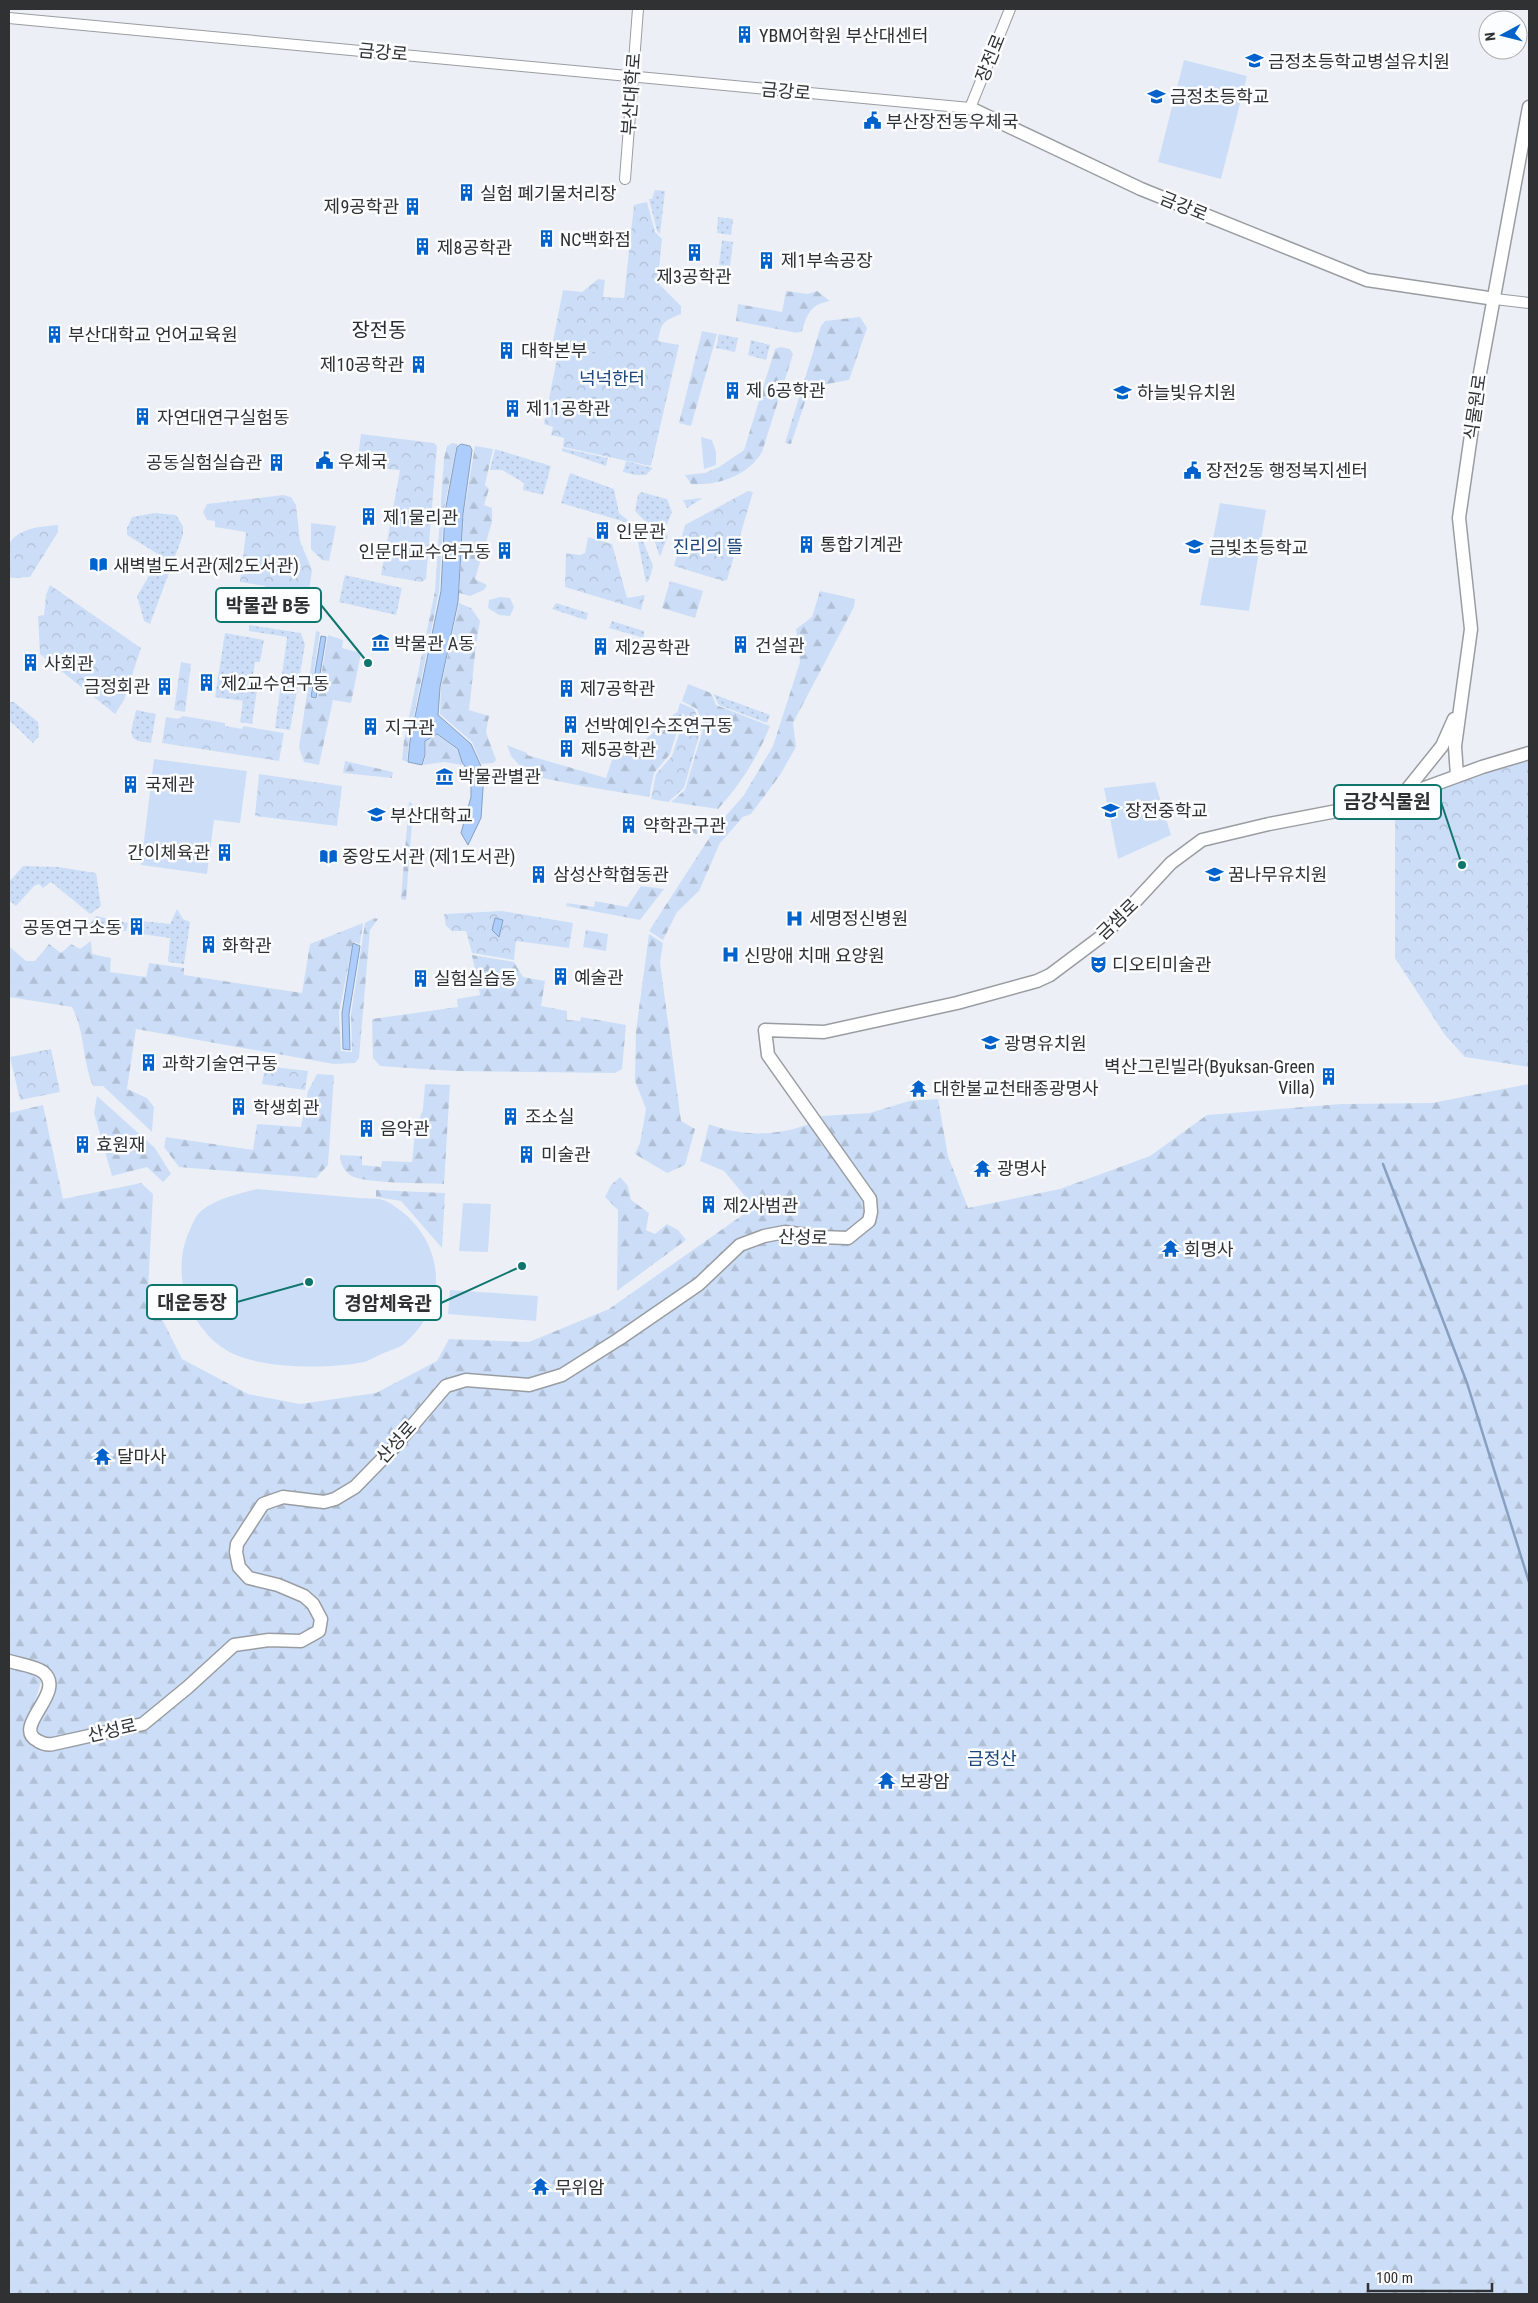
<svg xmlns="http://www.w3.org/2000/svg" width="1538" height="2303" font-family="'Roboto Condensed','Noto Sans KR',sans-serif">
<defs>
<pattern id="grass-dots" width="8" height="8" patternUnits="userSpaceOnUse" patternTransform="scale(1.25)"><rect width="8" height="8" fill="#ccdef7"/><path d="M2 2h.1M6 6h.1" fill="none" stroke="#b0bfd4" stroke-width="1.8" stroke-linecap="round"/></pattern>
<pattern id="forest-firs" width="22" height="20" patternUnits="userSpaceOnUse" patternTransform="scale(1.25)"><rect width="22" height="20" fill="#ccdef7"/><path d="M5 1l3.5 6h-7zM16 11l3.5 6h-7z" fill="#b0bfd4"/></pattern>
<pattern id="park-crowns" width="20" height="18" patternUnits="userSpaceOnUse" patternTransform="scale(1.25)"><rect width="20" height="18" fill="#ccdef7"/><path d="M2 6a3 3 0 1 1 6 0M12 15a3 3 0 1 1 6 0" fill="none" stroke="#b0bfd4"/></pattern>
</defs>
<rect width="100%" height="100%" fill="#ecf0f6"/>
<!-- grass -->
<path fill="url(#grass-dots)" d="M655,190L665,191L660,234L657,231L649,199H652Z
M718,217L733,219L731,235L717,233Z
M722,240L733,242L730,266L719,265Z
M719,334L738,338L735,352L716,348Z
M751,340L770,345L766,360L748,355Z
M562,448L608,458L606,466L562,451Z
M495,449L551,466L543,495L523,490L524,483L502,470H490Z
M626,461L653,468L646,475H635L623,472Z
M570,473L614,489L619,513L630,522L626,525L622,521L561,503Z
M641,492L667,499L672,512L667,524L650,526L635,511L638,495Z
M703,498L687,508L683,500Z
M155,513L176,515L183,526V535L150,624L144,621L137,596L161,556L127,535V528L132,517Z
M636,529L641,536L653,566L649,580L646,583L638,542L632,533Z
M668,535L660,557L653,537Z
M345,575L402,588L396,615L339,602Z
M556,603L588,613L586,620L552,609Z
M612,621L644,631V638L609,628Z
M249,625L301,633L305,645L290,730L275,728L287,637L249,631Z
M225,633L264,640L260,662H255L251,688L257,690L252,724L240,722L243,701L215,697Z
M713,694L770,715L767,723L719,705Z
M9,702H14L38,722L39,736L33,743L9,720Z
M136,710L156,714L151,743L138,741L133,738L131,732Z
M23,866L58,867L96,873L101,906L90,914L51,882L43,888L39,884L34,886L16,906L9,900V878L11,880Z
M177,909L183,919L190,922L184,964L168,962L170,938L141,934L142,921L170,924Z
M96,916L128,923L126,931L96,929L91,935L88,926Z"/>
<!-- forest -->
<path fill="url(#forest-firs)" d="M786,291L808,294L817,291L830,301C811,304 807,314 802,331L797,333L736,321L738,304L782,312Z
M860,317L867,328L849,380L810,387L791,444L785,443L821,326L825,321Z
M702,331L717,334L691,426L679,423Z
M780,347L790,349L793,354L762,452C748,476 717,486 691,484L685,475L705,473L719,467L744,450L775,349Z
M452,443L457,444L444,509L439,592L409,740L407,762L402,760L404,741L435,591L444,458L447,446Z
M475,446L493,449L485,485L489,489L484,505L492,508V522L475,579L487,585L484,590L470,596L459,593L464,512Z
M670,581L703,591L695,618L662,608Z
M820,591L855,599L854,607L793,723L796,747L780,775L751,814L743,817L720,843L699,891L677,912L663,940L649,931L717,826L744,795L773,746L800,662L796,629L812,617Z
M500,597L510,598L514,607L510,616L499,615L488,608L489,600Z
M459,603L471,608L480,621C474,651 473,680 469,710L489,716L486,732L496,760L493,763L481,764L472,742L440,714L441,687Z
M316,631L320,632L310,698L317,699L328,635L343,640L342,648L361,653L351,703L333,700L319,765L304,762L299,748Z
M688,684L711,693L716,705L770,726C758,757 740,785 718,809L671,802L685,790L704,726L697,709L682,701Z
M679,710L683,712L670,754L654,773L649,797L582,786L528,775L511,756L507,745L527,753V755L606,778L615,751L639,758L647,738Z
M437,735L458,750L463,765L444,762L423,765L426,755V741Z
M345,761L393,772L392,778L343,773Z
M409,802L412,803L413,811L406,900L401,899Z
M691 828a6 6 0 1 1 12 0a6 6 0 1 1-12 0Z
M641,886L664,889L640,920L566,906L567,903L594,907L595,901L627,907Z
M374,918L378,919L370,930L359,1058L355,1063L334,1064L136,1029L127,1089L147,1098L154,1107L152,1132L103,1086H93C82,1061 85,1031 72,1007L9,997V946L26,961H35L49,944L61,953L71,944L80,949L91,941L92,954L111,958L110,972L146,977L149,963L184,968V975L302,993L310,944L363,923L360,944L353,942L339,1013L341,1051L352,1052L351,1014L365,923Z
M586,930L608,934L606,951L583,947Z
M649,934L663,943L660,962L681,1121L695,1129L685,1165L667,1173L635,1154L640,1143L646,1109L635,1081L636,1031Z
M472,955L514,962L523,977L545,981L541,1006L567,1011V1020L580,1021L581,1017L626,1025L622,1069L615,1073L454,1071L380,1066L373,1058L372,1019L458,1007L457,999L480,995Z
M317,1074L334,1075L328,1165L316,1178L179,1167L164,1147L166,1137L253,1150L257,1124L301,1127L308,1091Z
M425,1084L450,1085L444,1184C426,1183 362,1184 350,1175C343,1169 340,1163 340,1155L362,1156V1165L381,1167L382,1161L412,1162L415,1131L423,1109Z
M1529,1084V2294H9V1663L18,1666L42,1678L31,1716L37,1745L143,1727L233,1648L320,1633L315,1604L244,1573L238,1548L264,1505L281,1499L329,1504L355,1491L446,1388L465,1383L530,1388L563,1375L740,1248L786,1234L849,1241L873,1215L821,1116L870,1113L909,1101L938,1099L948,1156L968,1208L1060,1189L1150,1156L1207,1115L1341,1104L1432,1103Z
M97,1096L155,1148L171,1174L163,1182L147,1167L112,1176L94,1113Z
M43,1105L63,1199L141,1183L153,1194L148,1291L182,1359L248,1394L300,1404L376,1393L437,1361L449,1339L529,1342L609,1309L754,1207L724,1171L700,1161L709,1124C733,1134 764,1136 789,1130C799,1128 806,1124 816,1123L869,1202L867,1219L847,1235H759L696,1284L564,1372L530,1383L460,1380L353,1486L329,1500L281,1496L244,1528L239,1574L302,1596L320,1621L303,1639L234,1643L141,1723L50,1743L33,1735L50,1679L9,1658V1113Z
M620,1177L628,1186L631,1200L649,1213L646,1230L655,1234L667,1224L678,1230L686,1240L617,1291L618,1210L605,1197L611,1185Z
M376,1190L445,1193L442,1248L401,1201L376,1197Z"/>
<!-- park -->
<path fill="url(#park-crowns)" d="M647,202L655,232L662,239L658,278L660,285L681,306V314C664,321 661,322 658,341L679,345L651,466L563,447L564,438L551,435L553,427L544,424L560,343L553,341L563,290L582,292L598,279L605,280L603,297L624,298L634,205Z
M361,434L434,443L437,446L426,579L421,582L381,575L400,470L361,467L357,464Z
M748,491L753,492L727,580L723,581L674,566L685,525Z
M283,495L291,497L296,505L300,541L312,570L307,607L300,620L262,616L265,586L240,582L246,532L215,527V521L207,520L203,512L207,504Z
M311,523L336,526L329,561L322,560L311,549Z
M58,525V532L30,577L9,578V543C22,527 39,527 58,525Z
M588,537L612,544L627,598L645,595L641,610L565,587L566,553L580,555L585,553Z
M50,585L141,648L124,700L115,714L40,654L38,616L44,615L46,595Z
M181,662L191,664L185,712L174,710Z
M680,703L694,709L702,726L684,788L668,802L651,799L656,774L672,756L685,715L678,710Z
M183,716L225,723V726L242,729L243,726L284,733L279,761L162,743L166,717L178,719Z
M1529,756V1067L1465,1057L1445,1035L1395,958V809L1401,797Z
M259,774L342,786L337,826L255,816Z
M502,911L573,923L569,948L516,941L514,960L472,953L466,931H452L446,926L444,914Z
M51,1049L60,1092L20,1100L10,1057Z
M265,1066L308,1071L305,1090L262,1084Z"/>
<!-- garden -->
<path fill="#ccdef7" d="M1184,60L1247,76L1221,179L1158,162Z
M573,339L594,343L588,377L566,373Z
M597,344L617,348L610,382L590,378Z
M701,437L712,440L716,452V465L704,469Z
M1220,503L1266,510L1249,611L1200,605Z
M154,759L247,771L240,823L214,820L207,874L141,865Z
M1155,782L1171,835L1118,859L1104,788Z
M257,1189C291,1192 325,1195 359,1198C367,1199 381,1197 388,1202C443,1234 454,1301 404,1344C399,1348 390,1350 384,1353C376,1356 368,1362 359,1363C324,1369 257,1369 226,1350C188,1326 171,1275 188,1234C191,1227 195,1216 201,1211C217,1198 238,1194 257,1189Z
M463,1203L491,1204L488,1252L459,1251Z
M450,1290L538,1296L536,1321L448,1314Z"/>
<!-- water -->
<path fill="#adcefd" stroke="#879fc0" d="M461,444L470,446L472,450L463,514L458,602L440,687L438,715L471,744L484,773L481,818L468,845L461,833L471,797V775L462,762L458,749L437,734L425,741V755L422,765L408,762L410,741L441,591L445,512L457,447Z
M321,636L326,637L316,698L311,697Z
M495,918L503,920L499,937L492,930Z
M353,943L360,946L349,1014L350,1050L343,1049L342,1013Z"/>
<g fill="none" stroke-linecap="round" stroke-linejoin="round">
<!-- stream -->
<path stroke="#879fc0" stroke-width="2.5" d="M1383,1164L1467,1383L1529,1582"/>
<defs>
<path id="minor" d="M9,18L970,108L1010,9
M625,179L638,9
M1495,299L1529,303"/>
<path id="major" d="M970,108L1141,189L1367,280L1495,299
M1457,776L1455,746L1471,629L1459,518L1480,373L1529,107
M1401,797L1442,746L1454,719
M9,1661C18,1664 35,1666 43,1672C68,1692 10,1727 38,1741C43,1744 48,1745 53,1744L143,1724L188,1687L234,1645L269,1640L301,1641L319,1631L321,1619L313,1604L304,1596L278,1585L249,1578L239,1567L236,1552L237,1544L263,1504L283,1497L324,1502L335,1499L355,1487L395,1446L446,1386L466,1380L529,1385L562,1375L619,1339L699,1284L740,1245L764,1236L785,1232L820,1237L848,1238L869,1221L871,1212L870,1199L768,1055L765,1030L824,1032L957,1003L1037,981L1050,975L1106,933L1171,863L1202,840L1269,824L1389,801L1482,767L1529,753"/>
</defs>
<!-- minor casing -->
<use href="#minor" stroke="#999da2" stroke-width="12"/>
<!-- major casing -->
<use href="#major" stroke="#999da2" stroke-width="15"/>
<!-- minor -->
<use href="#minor" stroke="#fff" stroke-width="10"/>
<!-- major -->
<use href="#major" stroke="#fff" stroke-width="12"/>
</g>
<!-- icons -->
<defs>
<symbol id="building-bare" viewBox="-9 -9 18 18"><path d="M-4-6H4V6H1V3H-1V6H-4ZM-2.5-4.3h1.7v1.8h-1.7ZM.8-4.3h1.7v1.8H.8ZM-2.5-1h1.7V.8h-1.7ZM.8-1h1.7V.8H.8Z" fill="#0062ca" stroke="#fcfdfe" stroke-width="2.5" paint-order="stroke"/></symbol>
<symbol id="school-bare" viewBox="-9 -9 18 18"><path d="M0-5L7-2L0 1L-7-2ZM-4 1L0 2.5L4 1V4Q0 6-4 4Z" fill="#0062ca" stroke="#fcfdfe" stroke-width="2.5" paint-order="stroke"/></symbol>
<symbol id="civic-bare" viewBox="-9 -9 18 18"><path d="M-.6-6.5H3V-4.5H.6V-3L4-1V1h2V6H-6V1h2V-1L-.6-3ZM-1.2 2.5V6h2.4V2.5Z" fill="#0062ca" stroke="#fcfdfe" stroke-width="2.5" paint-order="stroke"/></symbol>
<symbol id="library-bare" viewBox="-9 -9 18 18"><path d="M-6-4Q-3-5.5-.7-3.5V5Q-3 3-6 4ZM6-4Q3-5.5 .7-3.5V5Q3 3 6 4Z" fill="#0062ca" stroke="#fcfdfe" stroke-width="2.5" paint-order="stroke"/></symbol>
<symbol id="museum-bare" viewBox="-9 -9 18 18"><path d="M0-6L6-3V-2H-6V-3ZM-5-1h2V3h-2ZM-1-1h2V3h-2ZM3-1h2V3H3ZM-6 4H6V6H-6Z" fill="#0062ca" stroke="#fcfdfe" stroke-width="2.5" paint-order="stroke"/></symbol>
<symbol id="university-bare" viewBox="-9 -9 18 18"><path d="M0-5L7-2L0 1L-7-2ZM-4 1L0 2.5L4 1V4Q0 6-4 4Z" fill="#0062ca" stroke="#fcfdfe" stroke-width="2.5" paint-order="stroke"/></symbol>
<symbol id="hospital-bare" viewBox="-9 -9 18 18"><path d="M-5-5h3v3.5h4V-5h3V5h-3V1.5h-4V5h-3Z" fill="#0062ca" stroke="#fcfdfe" stroke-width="2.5" paint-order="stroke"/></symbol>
<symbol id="theatre-bare" viewBox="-9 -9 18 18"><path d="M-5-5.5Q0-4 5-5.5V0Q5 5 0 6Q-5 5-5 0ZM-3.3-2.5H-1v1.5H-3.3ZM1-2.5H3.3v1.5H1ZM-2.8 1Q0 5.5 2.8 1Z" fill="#0062ca" stroke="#fcfdfe" stroke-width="2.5" paint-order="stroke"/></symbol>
<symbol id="temple-bare" viewBox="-9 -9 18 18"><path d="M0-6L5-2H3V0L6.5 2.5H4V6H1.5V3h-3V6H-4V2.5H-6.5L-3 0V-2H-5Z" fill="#0062ca" stroke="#fcfdfe" stroke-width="2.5" paint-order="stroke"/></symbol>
</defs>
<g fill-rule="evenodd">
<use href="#building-bare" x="732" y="22" width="25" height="25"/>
<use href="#school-bare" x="1242" y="48" width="25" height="25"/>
<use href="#school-bare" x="1144" y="84" width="25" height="25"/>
<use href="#civic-bare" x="860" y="108" width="25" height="25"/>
<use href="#building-bare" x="454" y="180" width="25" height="25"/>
<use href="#building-bare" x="400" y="194" width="25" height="25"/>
<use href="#building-bare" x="534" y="226" width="25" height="25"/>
<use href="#building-bare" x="410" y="234" width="25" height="25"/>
<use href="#building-bare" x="682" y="240" width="25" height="25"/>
<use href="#building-bare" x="754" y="248" width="25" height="25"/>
<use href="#building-bare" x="42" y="322" width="25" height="25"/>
<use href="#building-bare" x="494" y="338" width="25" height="25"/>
<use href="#building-bare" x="406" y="352" width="25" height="25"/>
<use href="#building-bare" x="720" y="378" width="25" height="25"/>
<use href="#school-bare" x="1110" y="380" width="25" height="25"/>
<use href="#building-bare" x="500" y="396" width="25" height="25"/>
<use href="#building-bare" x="130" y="404" width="25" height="25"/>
<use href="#civic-bare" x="312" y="448" width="25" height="25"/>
<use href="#building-bare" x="264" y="450" width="25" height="25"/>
<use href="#civic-bare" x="1180" y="458" width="25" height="25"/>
<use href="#building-bare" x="356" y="504" width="25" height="25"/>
<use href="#building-bare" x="590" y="518" width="25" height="25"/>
<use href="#building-bare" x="794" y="532" width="25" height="25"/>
<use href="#school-bare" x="1182" y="534" width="25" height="25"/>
<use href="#building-bare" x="492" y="538" width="25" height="25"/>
<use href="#library-bare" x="86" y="552" width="25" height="25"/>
<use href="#museum-bare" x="368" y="630" width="25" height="25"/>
<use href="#building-bare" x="728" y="632" width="25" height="25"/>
<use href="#building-bare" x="588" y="634" width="25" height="25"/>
<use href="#building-bare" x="18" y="650" width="25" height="25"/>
<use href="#building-bare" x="194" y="670" width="25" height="25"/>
<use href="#building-bare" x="152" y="674" width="25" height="25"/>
<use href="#building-bare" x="554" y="676" width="25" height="25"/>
<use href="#building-bare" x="558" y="712" width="25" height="25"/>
<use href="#building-bare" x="358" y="714" width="25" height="25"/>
<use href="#building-bare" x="554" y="736" width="25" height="25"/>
<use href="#museum-bare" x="432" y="764" width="25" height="25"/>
<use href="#building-bare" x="118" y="772" width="25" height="25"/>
<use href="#school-bare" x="1098" y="798" width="25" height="25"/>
<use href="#university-bare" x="364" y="802" width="25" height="25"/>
<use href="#building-bare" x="616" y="812" width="25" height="25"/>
<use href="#building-bare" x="212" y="840" width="25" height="25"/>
<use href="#library-bare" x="316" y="844" width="25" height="25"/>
<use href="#building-bare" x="526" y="862" width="25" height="25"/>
<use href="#school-bare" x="1202" y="862" width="25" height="25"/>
<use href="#hospital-bare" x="782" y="906" width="25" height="25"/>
<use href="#building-bare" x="124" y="914" width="25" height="25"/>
<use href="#building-bare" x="196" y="932" width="25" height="25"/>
<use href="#hospital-bare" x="718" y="942" width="25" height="25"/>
<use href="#theatre-bare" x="1086" y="952" width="25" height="25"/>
<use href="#building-bare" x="548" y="964" width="25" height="25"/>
<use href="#building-bare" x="408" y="966" width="25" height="25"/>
<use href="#school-bare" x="978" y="1030" width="25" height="25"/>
<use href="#building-bare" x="136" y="1050" width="25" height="25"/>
<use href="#building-bare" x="1316" y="1064" width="25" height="25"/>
<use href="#temple-bare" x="906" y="1076" width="25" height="25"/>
<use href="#building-bare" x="226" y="1094" width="25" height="25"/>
<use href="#building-bare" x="498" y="1104" width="25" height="25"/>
<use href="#building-bare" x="354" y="1116" width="25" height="25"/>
<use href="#building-bare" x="70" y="1132" width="25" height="25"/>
<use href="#building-bare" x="514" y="1142" width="25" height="25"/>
<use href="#temple-bare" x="970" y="1156" width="25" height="25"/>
<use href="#building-bare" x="696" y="1192" width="25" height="25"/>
<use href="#temple-bare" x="1158" y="1236" width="25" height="25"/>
<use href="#temple-bare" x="90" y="1444" width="25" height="25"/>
<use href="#temple-bare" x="874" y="1768" width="25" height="25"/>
<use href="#temple-bare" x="528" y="2174" width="25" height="25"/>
</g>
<g text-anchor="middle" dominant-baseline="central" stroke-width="5" stroke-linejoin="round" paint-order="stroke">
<!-- poi labels -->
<g font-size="18" fill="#2f3133" stroke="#fcfdfe" text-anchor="start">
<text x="759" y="35">YBM어학원 부산대센터</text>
<text x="1268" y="61">금정초등학교병설유치원</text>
<text x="1170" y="96">금정초등학교</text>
<text x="886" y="121">부산장전동우체국</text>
<text x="480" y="193">실험 폐기물처리장</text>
<text x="399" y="206" text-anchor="end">제9공학관</text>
<text x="560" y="239">NC백화점</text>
<text x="437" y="247">제8공학관</text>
<text x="781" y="260">제1부속공장</text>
<text x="694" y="276" text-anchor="middle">제3공학관</text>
<text x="68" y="334">부산대학교 언어교육원</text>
<text x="521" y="350">대학본부</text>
<text x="404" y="364" text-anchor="end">제10공학관</text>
<text x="746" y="390">제 6공학관</text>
<text x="1137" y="392">하늘빛유치원</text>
<text x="526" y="408">제11공학관</text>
<text x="157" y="417">자연대연구실험동</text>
<text x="338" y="461">우체국</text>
<text x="262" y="462" text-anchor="end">공동실험실습관</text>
<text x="1206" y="470">장전2동 행정복지센터</text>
<text x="383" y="517">제1물리관</text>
<text x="616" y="531">인문관</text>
<text x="820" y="544">통합기계관</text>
<text x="1209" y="547">금빛초등학교</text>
<text x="491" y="551" text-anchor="end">인문대교수연구동</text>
<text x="113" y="565">새벽벌도서관(제2도서관)</text>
<text x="394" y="643">박물관 A동</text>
<text x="755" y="645">건설관</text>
<text x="615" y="647">제2공학관</text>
<text x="44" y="663">사회관</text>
<text x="221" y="683">제2교수연구동</text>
<text x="150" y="686" text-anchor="end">금정회관</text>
<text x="580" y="688">제7공학관</text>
<text x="584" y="725">선박예인수조연구동</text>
<text x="385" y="727">지구관</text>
<text x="581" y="749">제5공학관</text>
<text x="458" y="776">박물관별관</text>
<text x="145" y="784">국제관</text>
<text x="1125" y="810">장전중학교</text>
<text x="390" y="815">부산대학교</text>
<text x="643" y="825">약학관구관</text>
<text x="210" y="852" text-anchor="end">간이체육관</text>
<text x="342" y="856">중앙도서관 (제1도서관)</text>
<text x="553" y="874">삼성산학협동관</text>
<text x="1228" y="874">꿈나무유치원</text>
<text x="809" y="918">세명정신병원</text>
<text x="122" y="927" text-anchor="end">공동연구소동</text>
<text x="222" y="945">화학관</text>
<text x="744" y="955">신망애 치매 요양원</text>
<text x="1112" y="964">디오티미술관</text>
<text x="574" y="977">예술관</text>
<text x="434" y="978">실험실습동</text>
<text x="1004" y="1043">광명유치원</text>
<text x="162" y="1063">과학기술연구동</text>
<text x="1315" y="1066" text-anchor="end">벽산그린빌라(Byuksan-Green<tspan x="1315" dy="21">Villa)</tspan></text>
<text x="933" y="1088">대한불교천태종광명사</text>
<text x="253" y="1107">학생회관</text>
<text x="525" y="1116">조소실</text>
<text x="380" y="1128">음악관</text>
<text x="96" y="1144">효원재</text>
<text x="541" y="1154">미술관</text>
<text x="997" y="1168">광명사</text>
<text x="723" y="1205">제2사범관</text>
<text x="1184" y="1249">회명사</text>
<text x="117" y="1456">달마사</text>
<text x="900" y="1781">보광암</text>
<text x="555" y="2187">무위암</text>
</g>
<!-- street labels -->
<g font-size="18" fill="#2f3133" stroke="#fcfdfe">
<text transform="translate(383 52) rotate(5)">금강로</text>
<text transform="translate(990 58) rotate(-68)">장전로</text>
<text transform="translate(786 91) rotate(5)">금강로</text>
<text transform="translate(631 94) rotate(-86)">부산대학로</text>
<text transform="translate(1184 206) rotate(22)">금강로</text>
<text transform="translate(1475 407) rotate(-82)">식물원로</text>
<text transform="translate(1117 919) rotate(-44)">금샘로</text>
<text transform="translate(803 1237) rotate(2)">산성로</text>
<text transform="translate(396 1442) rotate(-48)">산성로</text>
<text transform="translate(112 1730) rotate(-13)">산성로</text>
</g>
<!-- park labels -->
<g font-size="18" fill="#1b457c" stroke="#fcfdfe">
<text x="612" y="378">넉넉한터</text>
<text x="708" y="546">진리의 뜰</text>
<text x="992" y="1758">금정산</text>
</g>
<!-- quarter labels -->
<g font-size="20" fill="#282b2f" stroke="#fcfdfe">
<text x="379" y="330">장전동</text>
</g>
</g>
<!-- callouts -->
<path fill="none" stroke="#0f766e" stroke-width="2" d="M368 663L321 605M1462 865L1441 802M309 1282L237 1302M522 1266L441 1303"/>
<g fill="#0f766e" stroke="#fcfdfe" stroke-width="2">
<circle cx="368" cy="663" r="5"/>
<circle cx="1462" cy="865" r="5"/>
<circle cx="309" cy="1282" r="5"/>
<circle cx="522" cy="1266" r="5"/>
</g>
<g fill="#fcfdfe" stroke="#0f766e" stroke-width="2">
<rect x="216" y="588" width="105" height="34" rx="5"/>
<rect x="1334" y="785" width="107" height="34" rx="5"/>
<rect x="147" y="1285" width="90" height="34" rx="5"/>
<rect x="334" y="1286" width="107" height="34" rx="5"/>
</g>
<g font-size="19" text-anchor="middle" font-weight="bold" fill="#2f3133">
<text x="268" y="612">박물관 B동</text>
<text x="1387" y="808">금강식물원</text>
<text x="192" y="1309">대운동장</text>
<text x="388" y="1310">경암체육관</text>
</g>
<!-- border -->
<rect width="1538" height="2303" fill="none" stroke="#2f3133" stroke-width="20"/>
<!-- north arrow -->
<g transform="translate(1503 35) rotate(263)"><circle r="24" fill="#fcfdfe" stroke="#aaabad"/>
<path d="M0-4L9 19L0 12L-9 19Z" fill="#0062ca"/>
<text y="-8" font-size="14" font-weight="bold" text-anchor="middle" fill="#2f3133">N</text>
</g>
<!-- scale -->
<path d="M1368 2283v8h124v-8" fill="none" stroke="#2f3133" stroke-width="2.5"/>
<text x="1376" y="2283" font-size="15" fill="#2f3133" stroke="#fcfdfe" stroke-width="4" paint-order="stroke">100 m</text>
</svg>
